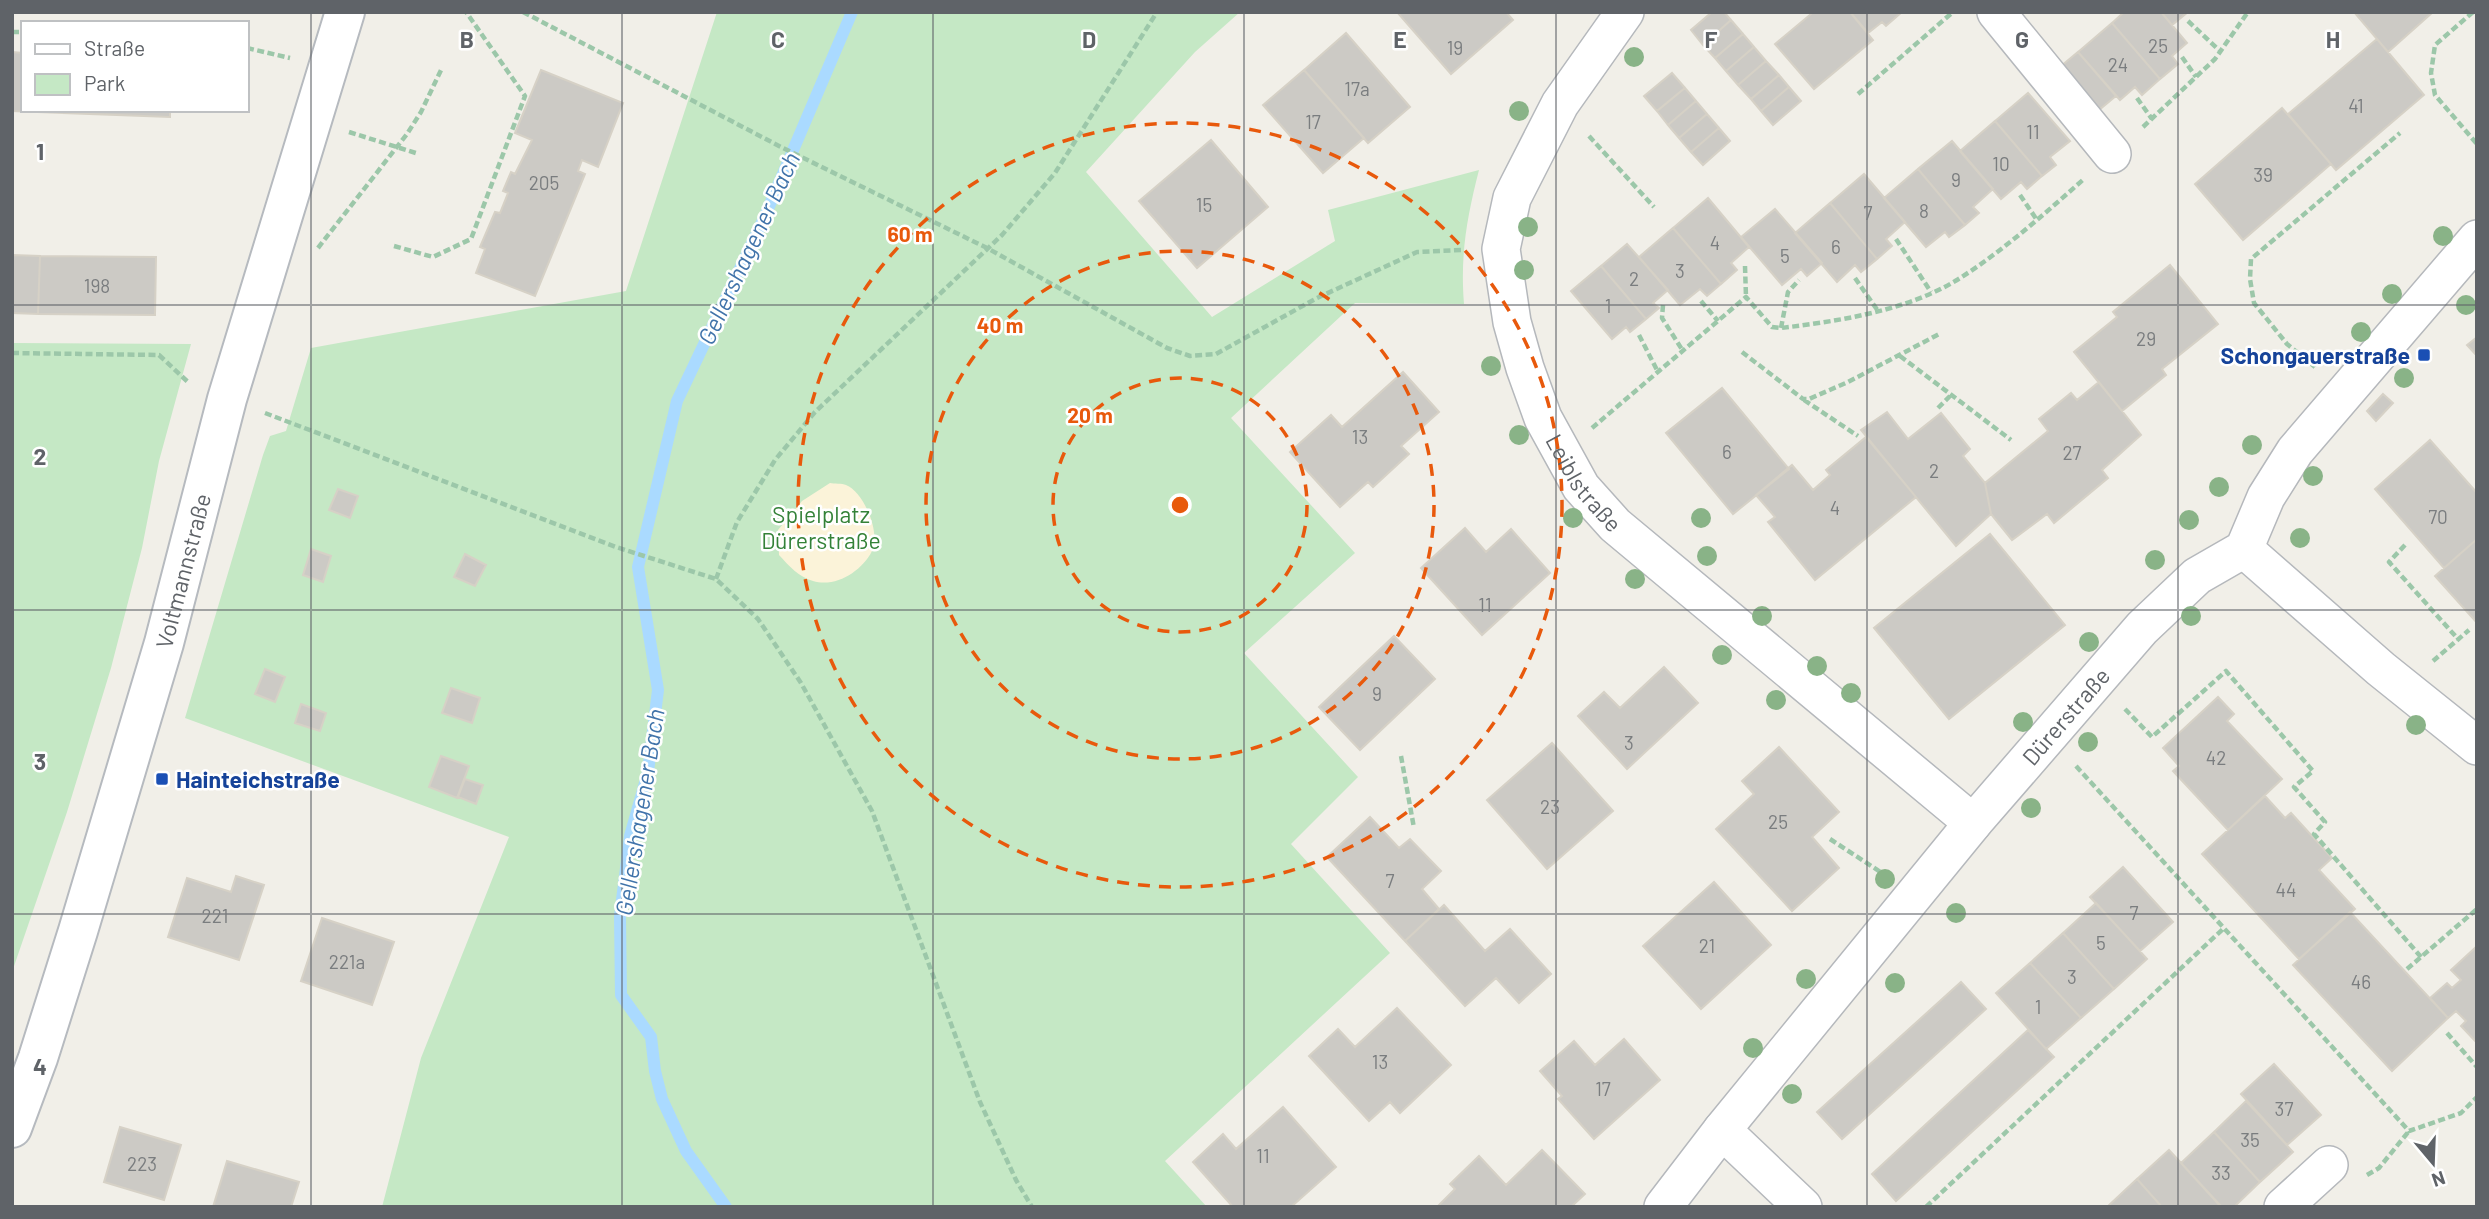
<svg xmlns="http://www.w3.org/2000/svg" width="2489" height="1219" font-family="Barlow,sans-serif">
<rect width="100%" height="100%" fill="#f1efe8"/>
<!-- green -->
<path fill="#c5e8c5" d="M717,12H1240L1195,52L1086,172L1212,317L1335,241L1328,210L1479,170C1467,217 1460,255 1464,304L1355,303L1231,418L1355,553L1244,653L1358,777L1291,844L1390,953L1165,1161L1207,1207H382L421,1058L509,837L185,718L263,455L270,436L286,431L311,348L626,291Z
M12,343L191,344L159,461L142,548L111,668L67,812L12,972Z"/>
<!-- sand -->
<path fill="#fbf3d9" d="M830,483C834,484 842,483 846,485C864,492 881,533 872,551C862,571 836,588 813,581C799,577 789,566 779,555L778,530L802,501Z"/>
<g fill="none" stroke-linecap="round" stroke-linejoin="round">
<!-- stream -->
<path stroke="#aadaff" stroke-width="12" d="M726,1207L686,1151L662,1099L655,1071L651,1037L621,995L620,916L630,836L648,772L658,690L638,567L677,401L765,216L852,12"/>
</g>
<!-- building -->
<path fill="#cccac5" stroke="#d6d1c6" stroke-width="2" d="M1397,12H1506L1513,20L1451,74Z
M1712,12H1724L1731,20L1703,45L1691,30Z
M1809,12H1850L1873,40L1814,89L1775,44L1811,14Z
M1850,12H1902L1886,26L1882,22L1868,33Z
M2124,12H2161L2187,43L2172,56L2178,64L2160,79L2112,23Z
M2161,12H2188L2172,25Z
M2354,12H2433L2388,52Z
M1731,20L1743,34L1715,58L1703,45Z
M2112,23L2160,79L2142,95L2135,87L2120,100L2078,52Z
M1346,33L1410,107L1368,143L1304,70Z
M1743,34L1754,47L1726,71L1715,58Z
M2377,39L2424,95L2336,170L2288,114Z
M1754,47L1766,61L1738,85L1726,71Z
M12,52L23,53V110H63V113L12,111Z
M2078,52L2116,96L2099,110L2061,66Z
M1766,61L1779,75L1751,99L1738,85Z
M541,70L623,103L598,167L582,160L578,171L585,174L535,296L476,273L485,249L480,247L495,212L500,213L508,193L503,191L511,172L515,174L532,140L515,133Z
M1304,70L1364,138L1323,173L1263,105Z
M1672,73L1685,88L1657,111L1644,96Z
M1779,75L1789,87L1761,111L1751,99Z
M1789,87L1801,101L1773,125L1761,111Z
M1685,88L1696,101L1668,125L1657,111Z
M2028,93L2070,141L2050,157L2056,165L2042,176L1995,121Z
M1696,101L1707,114L1679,138L1668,125Z
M2282,108L2331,164L2243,240L2195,184Z
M63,110H170V117L63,113Z
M1707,114L1719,128L1691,152L1679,138Z
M1995,121L2042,176L2027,189L2021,182L2001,199L1960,151Z
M1719,128L1730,141L1703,165L1691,152Z
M1211,140L1268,207L1197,268L1139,201Z
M1952,141L1993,189L1973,207L1979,213L1965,225L1918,169Z
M1918,169L1965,225L1949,237L1945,232L1926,247L1884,198Z
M1864,174L1905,222L1886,239L1892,246L1877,259L1830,203Z
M1708,198L1749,247L1731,263L1737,270L1721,284L1673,228Z
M1830,203L1877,259L1861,272L1855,265L1837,282L1795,233Z
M1775,209L1822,263L1807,276L1801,269L1782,285L1741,237Z
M1673,228L1721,284L1707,296L1700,289L1680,305L1639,257Z
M1627,244L1668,290L1653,303L1659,308L1646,319L1601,266Z
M12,255L40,256L38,314L12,313Z
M40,256L156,257L155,315L38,314Z
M2170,265L2218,324L2162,369L2166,375L2122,411L2074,352L2117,317L2113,312Z
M1601,266L1646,319L1630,332L1626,327L1612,339L1571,291Z
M2477,337V356L2467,345Z
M1403,372L1439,412L1401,446L1409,454L1373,487L1368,482L1340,507L1290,452L1331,415L1342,427Z
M2099,382L2141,435L2102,470L2108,478L2054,523L2047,514L2012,540L1991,514L1985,483L2048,431L2039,419L2071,393L2077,400Z
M1722,388L1789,469L1733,514L1666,433Z
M2383,394L2393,403L2376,421L2367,411Z
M1887,412L1908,439L1941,413L1970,449L1963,456L1985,483L1991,514L1956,546L1861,430Z
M1866,437L1916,497L1815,580L1768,522L1775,517L1756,495L1792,465L1813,490L1830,475L1826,470Z
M2430,440L2477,493V539L2444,568L2375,489Z
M338,489L358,496L350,518L329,510Z
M1465,528L1486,552L1511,529L1550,573L1482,635L1421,568Z
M1990,534L2065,625L1949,719L1874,628Z
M2477,539V623L2435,576Z
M311,549L331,556L323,582L303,575Z
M465,554L486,565L475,586L454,577Z
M1394,636L1435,679L1360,750L1319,707Z
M1664,667L1698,703L1627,769L1578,716L1604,692L1620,708Z
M265,669L285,677L275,702L255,694Z
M451,688L480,698L472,723L442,713Z
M2218,697L2234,714L2227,721L2282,779L2228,830L2173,771L2179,766L2163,748Z
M301,704L326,713L320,731L295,723Z
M1552,743L1613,811L1547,869L1487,800Z
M1779,747L1839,812L1812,837L1839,868L1792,911L1716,829L1754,794L1742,781Z
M441,756L469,766L457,798L429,787Z
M465,779L483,785L476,804L458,797Z
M2265,796L2285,818L2291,813L2332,858L2319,870L2355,909L2299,959L2202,854Z
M1370,817L1399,848L1410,839L1441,871L1422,889L1439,909L1405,941L1327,857Z
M2123,867L2173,922L2140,951L2090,897Z
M236,876L264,885L239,960L168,937L187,878L231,892Z
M1714,882L1771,945L1701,1009L1643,946Z
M2096,903L2147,959L2114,989L2063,933Z
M1444,905L1485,951L1510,929L1551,974L1519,1003L1496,978L1465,1006L1405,941Z
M2350,912L2448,1018L2392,1071L2293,965Z
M322,918L394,942L372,1005L301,981Z
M2063,933L2114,989L2081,1018L2030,963Z
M2477,946V1043L2461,1026L2466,1021L2456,1011L2448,1018L2430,998L2447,983L2452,988L2461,980L2451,970Z
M2030,963L2081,1018L2046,1049L1996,993Z
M1961,982L1986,1009L1842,1139L1817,1112Z
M1397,1008L1451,1065L1400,1113L1390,1102L1369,1121L1309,1056L1338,1029L1355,1047Z
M2028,1030L2054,1057L1896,1201L1872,1174Z
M1624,1039L1660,1080L1594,1139L1558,1099L1562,1096L1540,1071L1574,1041L1595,1065Z
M2274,1064L2321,1115L2287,1145L2241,1094Z
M2246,1101L2293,1152L2260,1182L2214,1132Z
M1283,1107L1336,1167L1291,1207H1233L1193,1162L1223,1134L1236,1149Z
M120,1127L181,1145L164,1200L104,1182Z
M2214,1132L2260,1182L2234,1207H2221L2181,1163Z
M1542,1150L1585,1194L1571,1207H1437L1455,1189L1450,1184L1479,1156L1506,1185Z
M2169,1150L2220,1205L2218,1207H2162L2137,1179Z
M227,1161L299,1182L291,1207H213Z
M2137,1179L2162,1207H2107Z"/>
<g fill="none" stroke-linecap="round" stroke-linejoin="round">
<defs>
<g id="street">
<path id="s1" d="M1625,12L1560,104L1512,198L1501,249L1512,322L1525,368L1543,418L1581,487L1615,525L1973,823"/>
<path d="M1996,12L2112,154"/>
<path d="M2244,549L2381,669L2477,746"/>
<path d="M1722,1130L1803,1207"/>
<path id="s2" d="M1663,1207L1722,1130L1973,823L2142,628L2197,576L2244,549L2266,497L2295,451L2477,239"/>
<path d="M2283,1207L2329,1165"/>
</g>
<g id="secondary">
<path id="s3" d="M12,1128L38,1058L78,931L164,643L227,399L345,12"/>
</g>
</defs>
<!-- street casing -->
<use href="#street" stroke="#b5b8bc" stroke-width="40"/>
<!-- secondary casing -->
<use href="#secondary" stroke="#b6babf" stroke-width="42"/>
<!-- path -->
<path stroke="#9cc7a9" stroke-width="4.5" stroke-dasharray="7 3.5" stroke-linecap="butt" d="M523,12L783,148L987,248L1167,348L1190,356L1216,354L1317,298L1417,252L1462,250
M2473,12L2435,45L2431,73L2435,95L2477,144
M2188,21L2220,51
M12,32H23
M247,48L290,58
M2182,57L2196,77
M1858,94L1953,12
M2137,98L2152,119
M2143,127L2215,59L2248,12
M349,132L419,154
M1589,136L1654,207
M2020,195L2037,220
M1896,239L1931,292
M394,246L433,257L471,239L525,96L466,12
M318,248L407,134L421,112L442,68
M1745,266L1746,297
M1855,278L1878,311
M1701,301L1718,321
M1663,305L1662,318L1683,351
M1781,328L1788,292L1799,280
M1639,335L1658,372
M1742,352L1803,399H1809L1848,382L1941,333
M12,353L159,355L189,383
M1900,356L2011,440
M2315,367L2287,344L2254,303L2250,279L2251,259L2400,133
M1804,400L1858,436
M1938,408L1950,396
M265,413L616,547L716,579L758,619L801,683L872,811L980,1102L1016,1180L1032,1207
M1592,428L1746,297L1772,327L1781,328C1839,321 1906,311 1957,280C2003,251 2043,215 2084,179
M2405,545L2389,562L2458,639
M716,579L737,522L775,460L815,412L1002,235L1055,173L1157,12
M2433,661L2469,630
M2125,709L2152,737L2226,671L2313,771L2294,787L2325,822L2314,834L2421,957
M1401,756L1414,828
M2076,766L2409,1131L2461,1113L2477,1097
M1830,839L1882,873
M2407,969L2477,909
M2447,1033L2477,1067
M2367,1175L2379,1168L2409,1131
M1926,1207L2224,928"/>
<!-- street -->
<use href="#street" stroke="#fff" stroke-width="37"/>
<!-- secondary -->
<use href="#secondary" stroke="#fff" stroke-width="38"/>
</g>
<!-- trees -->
<g fill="#89b387">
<circle cx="1634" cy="57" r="10"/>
<circle cx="1519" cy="111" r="10"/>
<circle cx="1528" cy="227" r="10"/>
<circle cx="2443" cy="236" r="10"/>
<circle cx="1524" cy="270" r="10"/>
<circle cx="2392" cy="294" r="10"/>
<circle cx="2466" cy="305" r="10"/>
<circle cx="2361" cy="332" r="10"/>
<circle cx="1491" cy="366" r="10"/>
<circle cx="2404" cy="378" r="10"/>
<circle cx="1519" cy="435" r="10"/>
<circle cx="2252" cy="445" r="10"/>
<circle cx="2313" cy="476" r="10"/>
<circle cx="2219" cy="487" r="10"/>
<circle cx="1573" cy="518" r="10"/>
<circle cx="1701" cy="518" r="10"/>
<circle cx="2189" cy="520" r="10"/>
<circle cx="2300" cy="538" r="10"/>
<circle cx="1707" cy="556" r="10"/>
<circle cx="2155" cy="560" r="10"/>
<circle cx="1635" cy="579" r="10"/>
<circle cx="1762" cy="616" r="10"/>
<circle cx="2191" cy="616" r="10"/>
<circle cx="2089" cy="642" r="10"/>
<circle cx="1722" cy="655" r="10"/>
<circle cx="1817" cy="666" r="10"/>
<circle cx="1851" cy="693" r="10"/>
<circle cx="1776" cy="700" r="10"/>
<circle cx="2023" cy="722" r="10"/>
<circle cx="2416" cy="725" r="10"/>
<circle cx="2088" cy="742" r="10"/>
<circle cx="2031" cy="808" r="10"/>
<circle cx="1885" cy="879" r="10"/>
<circle cx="1956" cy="913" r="10"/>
<circle cx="1806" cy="979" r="10"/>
<circle cx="1895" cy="983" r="10"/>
<circle cx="1753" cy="1048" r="10"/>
<circle cx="1792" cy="1094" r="10"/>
</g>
<!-- grid -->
<path fill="none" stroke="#5f6368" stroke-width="2" stroke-opacity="0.55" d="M311,12V1207M622,12V1207M933,12V1207M1244,12V1207M1556,12V1207M1867,12V1207M2178,12V1207M12,305H2477M12,610H2477M12,914H2477"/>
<!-- distance rings -->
<g fill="none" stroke="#e8590c" stroke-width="3.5" stroke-dasharray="12 9">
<circle cx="1180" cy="505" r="127"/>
<circle cx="1180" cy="505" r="254"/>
<circle cx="1180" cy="505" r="382"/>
</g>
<!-- markers -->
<g fill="#1a4fb4" stroke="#fff" stroke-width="2.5">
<rect x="2417" y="348" width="14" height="14" rx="3.5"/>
<rect x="155" y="772" width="14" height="14" rx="3.5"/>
</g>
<g text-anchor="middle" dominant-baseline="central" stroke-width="5" stroke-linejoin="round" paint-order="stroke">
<!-- number labels -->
<g font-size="19" fill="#7a7d7f">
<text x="2158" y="45">25</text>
<text x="1455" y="47">19</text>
<text x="2118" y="64">24</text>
<text x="1357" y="88">17a</text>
<text x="2356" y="105">41</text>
<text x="1313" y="121">17</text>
<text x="2033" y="131">11</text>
<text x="2001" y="163">10</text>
<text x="2263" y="174">39</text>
<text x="1956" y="179">9</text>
<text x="544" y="182">205</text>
<text x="1204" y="204">15</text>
<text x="1924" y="210">8</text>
<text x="1868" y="212">7</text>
<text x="1715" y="242">4</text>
<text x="1836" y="246">6</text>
<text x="1785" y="255">5</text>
<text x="1680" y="270">3</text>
<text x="1634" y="278">2</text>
<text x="97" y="285">198</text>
<text x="1608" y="305">1</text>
<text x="2146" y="338">29</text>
<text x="1360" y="436">13</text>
<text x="1727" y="451">6</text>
<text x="2072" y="452">27</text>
<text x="1934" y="470">2</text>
<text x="1835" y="507">4</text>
<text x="2438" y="516">70</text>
<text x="1485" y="604">11</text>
<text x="1377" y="693">9</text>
<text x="1629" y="742">3</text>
<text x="2216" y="757">42</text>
<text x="1550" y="806">23</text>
<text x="1778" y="821">25</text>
<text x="1390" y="880">7</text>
<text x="2286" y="889">44</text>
<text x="2134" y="912">7</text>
<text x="215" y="915">221</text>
<text x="2101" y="942">5</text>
<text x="1707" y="945">21</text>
<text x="347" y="961">221a</text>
<text x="2072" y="976">3</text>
<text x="2361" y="981">46</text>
<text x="2038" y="1006">1</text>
<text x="1380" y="1061">13</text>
<text x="1603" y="1088">17</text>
<text x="2284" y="1108">37</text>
<text x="2250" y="1139">35</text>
<text x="1263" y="1155">11</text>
<text x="142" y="1163">223</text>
<text x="2221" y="1172">33</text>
</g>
<!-- transit labels -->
<g font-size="23" font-weight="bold" fill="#164399" stroke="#fff" text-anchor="end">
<text x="2410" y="355">Schongauerstraße</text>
<text x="176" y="779" text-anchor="start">Hainteichstraße</text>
</g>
<!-- street labels -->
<g font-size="23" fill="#5f6368" stroke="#fff">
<text stroke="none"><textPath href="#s1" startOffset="522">Leiblstraße</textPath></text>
<text stroke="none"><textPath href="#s3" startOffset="583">Voltmannstraße</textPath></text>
<text stroke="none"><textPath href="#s2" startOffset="635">Dürerstraße</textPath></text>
</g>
<!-- park labels -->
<g font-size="23" fill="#348238" stroke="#fff">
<text x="821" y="514">Spielplatz<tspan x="821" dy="26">Dürerstraße</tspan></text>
</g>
<!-- water labels -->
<g font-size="24" font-style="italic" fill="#4174aa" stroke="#fff">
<text transform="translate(748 248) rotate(-65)">Gellershagener Bach</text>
<text transform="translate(639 812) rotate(-81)">Gellershagener Bach</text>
</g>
</g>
<g font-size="23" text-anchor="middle" font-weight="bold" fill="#5f6368" stroke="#fff" stroke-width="5" stroke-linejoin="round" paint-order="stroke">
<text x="467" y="48">B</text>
<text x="778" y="48">C</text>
<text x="1089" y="48">D</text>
<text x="1400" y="48">E</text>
<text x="1711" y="48">F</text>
<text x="2022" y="48">G</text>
<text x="2333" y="48">H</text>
<text x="40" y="160">1</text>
<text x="40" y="465">2</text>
<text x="40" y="770">3</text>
<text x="40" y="1075">4</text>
</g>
<circle cx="1180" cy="505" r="10" fill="#e8590c" stroke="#fff" stroke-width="3.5"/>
<g font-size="21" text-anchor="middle" font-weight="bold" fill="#e8590c" stroke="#fff" stroke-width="5" stroke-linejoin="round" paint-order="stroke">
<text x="910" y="242">60 m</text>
<text x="1000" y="333">40 m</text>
<text x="1090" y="423">20 m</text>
</g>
<!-- border -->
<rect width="2489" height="1219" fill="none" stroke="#5f6368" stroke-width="28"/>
<!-- legend -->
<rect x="21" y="21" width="228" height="91" fill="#ffffff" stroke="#bfc1c3" stroke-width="2"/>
<rect x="35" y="44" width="35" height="10" fill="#ffffff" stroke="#bfc1c3" stroke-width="2"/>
<text x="84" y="56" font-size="21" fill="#5f6368">Straße</text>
<rect x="35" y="74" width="35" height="21" fill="#c5e8c5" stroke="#bfc1c3" stroke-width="2"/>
<text x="84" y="91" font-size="21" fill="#5f6368">Park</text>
<!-- north arrow -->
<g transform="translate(2433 1163) rotate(161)" stroke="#ffffff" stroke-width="5" paint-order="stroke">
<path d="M0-5L12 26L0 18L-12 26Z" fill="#5f6368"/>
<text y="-10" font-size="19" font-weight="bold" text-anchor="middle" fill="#5f6368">N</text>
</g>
</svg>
